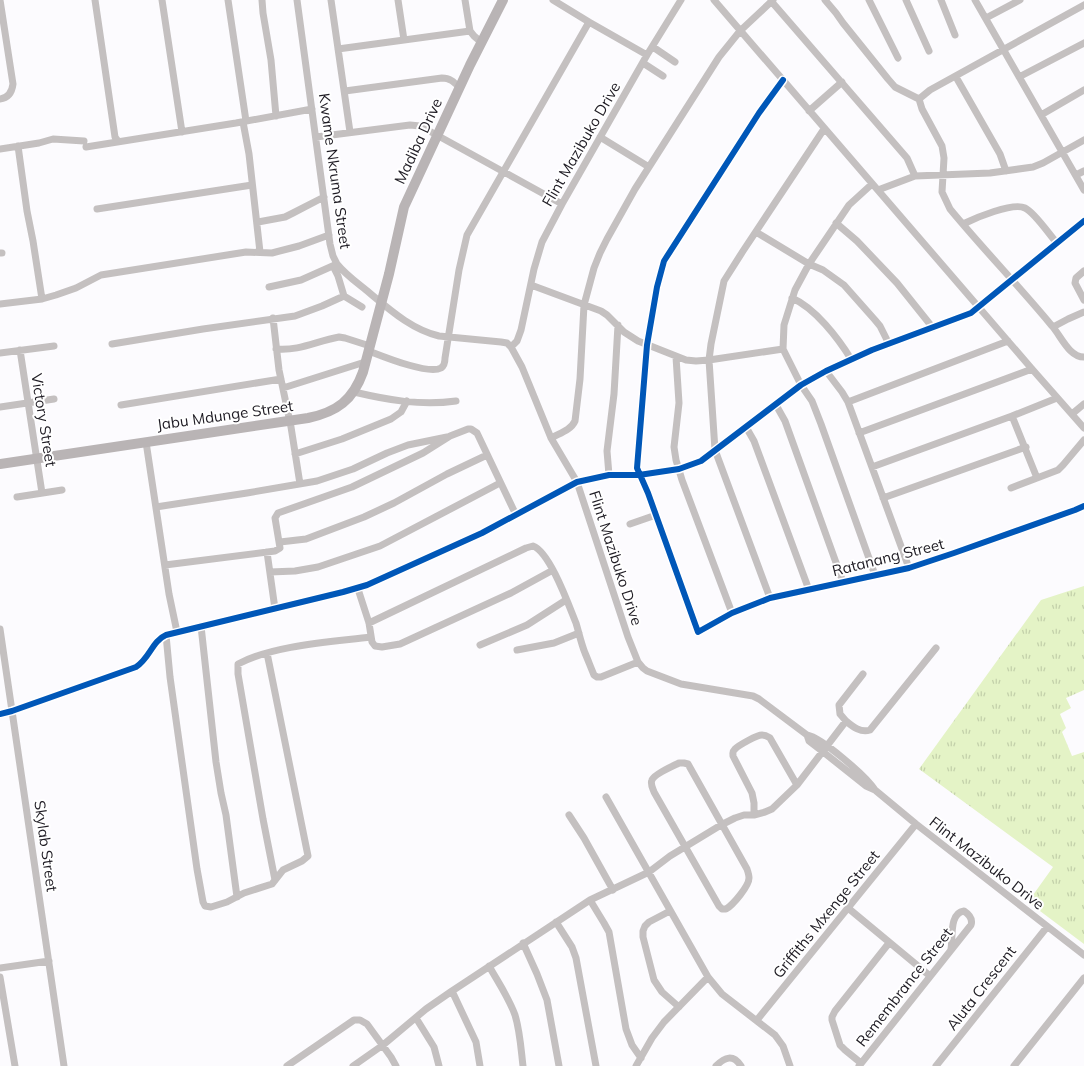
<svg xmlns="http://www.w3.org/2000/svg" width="1084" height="1066" font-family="Mulish,sans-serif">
<defs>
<pattern id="park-tufts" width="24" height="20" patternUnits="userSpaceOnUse" patternTransform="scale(1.25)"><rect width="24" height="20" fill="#e4f3c6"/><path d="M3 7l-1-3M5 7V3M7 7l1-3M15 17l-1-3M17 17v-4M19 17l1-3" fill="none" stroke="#c3d0aa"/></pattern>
</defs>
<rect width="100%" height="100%" fill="#fcfbfe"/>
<!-- park -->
<path fill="url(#park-tufts)" d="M1084,586V690L1066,698L1071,708L1060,714L1066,728L1062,732L1072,756L1084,752V944L1028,902L1053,867L919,769L1041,600Z"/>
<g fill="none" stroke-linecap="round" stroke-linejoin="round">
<!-- street -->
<path stroke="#c4c0c0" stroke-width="7" d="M95,0L115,137L118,141
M162,0L182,132
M228,0L246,121
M262,0L263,13L271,60L276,116
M297,0L330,244L333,256L337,264C345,274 356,282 366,290C388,308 410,329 439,336L501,342L507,343L511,347
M331,0L350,132
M398,0L404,40
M465,0L470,31L474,36L481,42
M553,0L589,22L647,55
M681,0L647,55L562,204L542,242L534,269L521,330L517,341L511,347L522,367L551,438L577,482L628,637L638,662L643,668L647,671L681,684L753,696L759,699L807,735C822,738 866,776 875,790
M714,0L1032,369L1084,428
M825,0L836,13L843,23L888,79L895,87L919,99
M869,0L898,58
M906,0L929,51
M941,0L955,35
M975,0L1084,190
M771,1L907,158L915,176
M1084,5L930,90L919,99L922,109L942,146L944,158L942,192L950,209C983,249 1019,286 1052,326C1061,336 1069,357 1084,357
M986,18L1020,0
M653,47L675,62
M338,49L470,31
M643,63L663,76
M956,77L1000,154L1006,171
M1019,77L1084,43
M783,80L759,113L664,261L657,287L647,345L637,468L648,493L698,632L732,613L770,598L909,568L954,553L1075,510L1084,506
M345,91L442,78C450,78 454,82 459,87
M0,99C8,98 12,92 13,84L0,0
M809,111L842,82
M1041,115L1084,90
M243,122L249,154L260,252
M316,137L410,125L420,126L433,133L562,204
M600,137L649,167
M18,146L27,211L33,241L42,299
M86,147L236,123L312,109
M0,149L39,143L53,139L84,141
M1076,175L1084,171
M872,184L849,205L809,264L795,290L784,325L783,349L801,385L812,401L821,424L875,575
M878,190L915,176L990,173L1033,167L1043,163L1084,140
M97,209L252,185
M258,222L285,217L293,213L324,197
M836,223L857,241L897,283L933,328
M963,224C975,218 1013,202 1025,208C1034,212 1049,234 1056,242
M756,232L809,264L823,270L844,285L875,320L880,326L889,344
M0,253H2
M333,266L338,276L344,296L362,307
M1084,271L1076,278L1075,283L1084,300
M531,285L601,311L607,315L624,332L638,341L686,360L696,361L709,360L783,349
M269,287L301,280L337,264
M792,298C815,308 838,338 851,359
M0,304L42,299L56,295L76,288L101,275L246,252L272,253L299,246L329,235
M273,318L279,370L291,427L300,484
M1053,327L1068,319L1084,312
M112,344L203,329L295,316L322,306L344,296
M276,349C300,351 316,341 339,337L345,338L370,346
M20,350L42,493
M369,351C382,356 428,375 441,368C444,366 445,361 445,358L459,270L467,235L589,22
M0,353L54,346
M676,357L679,403L674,447L676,460L682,480L732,613
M826,371L842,392L848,402L909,568
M283,388L365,362
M354,392C388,400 421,406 456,401
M848,402L1008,341
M121,405L281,379
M776,405L785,421L843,582
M0,407L54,399
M1072,414L1084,404
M1012,416L1037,478
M746,427L754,441L809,590
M859,433L1032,369
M551,438C560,433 571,430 575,421L580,379L584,305L594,268L600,253L607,239L635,189L719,57L740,31L773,0
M146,442L169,594L177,632
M295,454L342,439L391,419L401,412L407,401
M872,467L1012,416L1057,398
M609,475L607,451L614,394L618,325
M1011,488L1058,470L1063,465L1084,440
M17,497L62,490
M883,498L1026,447
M156,507L247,493L317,481L353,469L387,453L408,445L447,437
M630,524L656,515
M280,542L306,539L364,517L394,503L447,474L487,455
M267,552L275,609
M165,565L275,551L280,548L275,518L278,513L352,487L423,453L450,436L468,429H471L477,433L516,515
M270,572L295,571L318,567L380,546L500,483
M358,589L369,623L372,642L375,646L382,647L400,644L511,593L553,570
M770,598L715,450L709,360L711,344L724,281L743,251L824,129
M369,623L526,548L533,546C550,552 569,606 576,623C579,633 581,643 585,653C588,660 591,668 594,675L597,677H601L638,662
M201,626L216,762L221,793L226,815L237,897
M0,629L64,1066
M166,635L170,677L197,869L203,902L205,906L211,907L227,902L244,893L272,884L283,870L302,861L308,856L267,653
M480,645L527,625L566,600
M517,650L554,643L579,633
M0,714L12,711L136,667C150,658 152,641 166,635L343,592L367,585L482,533L577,482L609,475H639L679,469L701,461L801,385L826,371L872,350L971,313L1084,221
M846,721L840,714L839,705L863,674
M807,735L809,741L822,751L866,786L875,790L916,824L1084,955
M679,763H684L688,764L747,869C748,872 749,875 749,878C749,886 733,905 726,909H722L719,906L654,792C653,789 650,784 652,780C654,774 673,766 679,763Z
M606,797L708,977L722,994L775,1035L783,1046L790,1066
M569,815L584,838L613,890
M754,815V803L752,793L733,756C733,752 732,752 735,749C739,745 757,735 762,735C766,735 767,736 770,738L797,785
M275,880L263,819L238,674V664C274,645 331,642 371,637
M590,900L604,923L609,932L626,1029L632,1045L641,1058
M848,908L930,976
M670,911L649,922L645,926L643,931V937L654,980L662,992L679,1007
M556,922L572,947L576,958L596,1066
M523,943L537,974L547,1000L559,1066
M489,966C498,982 509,998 515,1015C520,1031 521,1049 523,1066
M0,968L49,961
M0,977L15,1066
M452,991L476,1042L480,1066
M416,1018L434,1047L439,1066
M757,1020L916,824
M861,1063L845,1050L840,1045L832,1020V1017L835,1011L889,943
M287,1066L354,1020H360L367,1024L391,1057L396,1066
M353,1066L383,1045L426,1009L452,991L590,900L649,872L670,856L721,825L735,818L744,815H754L765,812L772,809L797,785L846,721C853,727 861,733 870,730L936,648
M636,1066L652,1038L664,1022L708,977
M716,1066C725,1057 733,1054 741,1066
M859,1066L971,925C973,919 970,915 964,911C949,913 953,938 951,949
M936,1066L1047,927
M1014,1066L1084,978"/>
<!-- secondary -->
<path stroke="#b9b4b5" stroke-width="10" d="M0,464L308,418C337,412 353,400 363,372L389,274L404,207L470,65L503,0"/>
<defs>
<path id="cycleway" d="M783,80L759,113L664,261L657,287L647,345L637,468L648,493L698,632L732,613L770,598L909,568L954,553L1075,510L1084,506
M0,714L12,711L136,667C150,658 152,641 166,635L343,592L367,585L482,533L577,482L609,475H639L679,469L701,461L801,385L826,371L872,350L971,313L1084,221"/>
</defs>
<!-- cycleway casing -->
<use href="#cycleway" stroke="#fff" stroke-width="9"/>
<!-- cycleway -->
<use href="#cycleway" stroke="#0057b8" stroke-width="6"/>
</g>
<g text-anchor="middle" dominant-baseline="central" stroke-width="4" stroke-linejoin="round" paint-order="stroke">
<!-- street labels -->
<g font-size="15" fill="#1e1b23" stroke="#fff">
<text transform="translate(418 141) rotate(-65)">Madiba Drive</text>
<text transform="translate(581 144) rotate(-60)">Flint Mazibuko Drive</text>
<text transform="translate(335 171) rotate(82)">Kwame Nkruma Street</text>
<text transform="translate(225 415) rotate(-8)">Jabu Mdunge Street</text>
<text transform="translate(44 420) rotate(81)">Victory Street</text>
<text transform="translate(888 557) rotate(-14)">Ratanang Street</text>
<text transform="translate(616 558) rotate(72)">Flint Mazibuko Drive</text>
<text transform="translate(46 846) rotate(82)">Skylab Street</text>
<text transform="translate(987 863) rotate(38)">Flint Mazibuko Drive</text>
<text transform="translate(826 914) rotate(-51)">Griffiths Mxenge Street</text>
<text transform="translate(904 987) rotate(-52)">Remembrance Street</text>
<text transform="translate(981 988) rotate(-52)">Aluta Crescent</text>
</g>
</g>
</svg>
